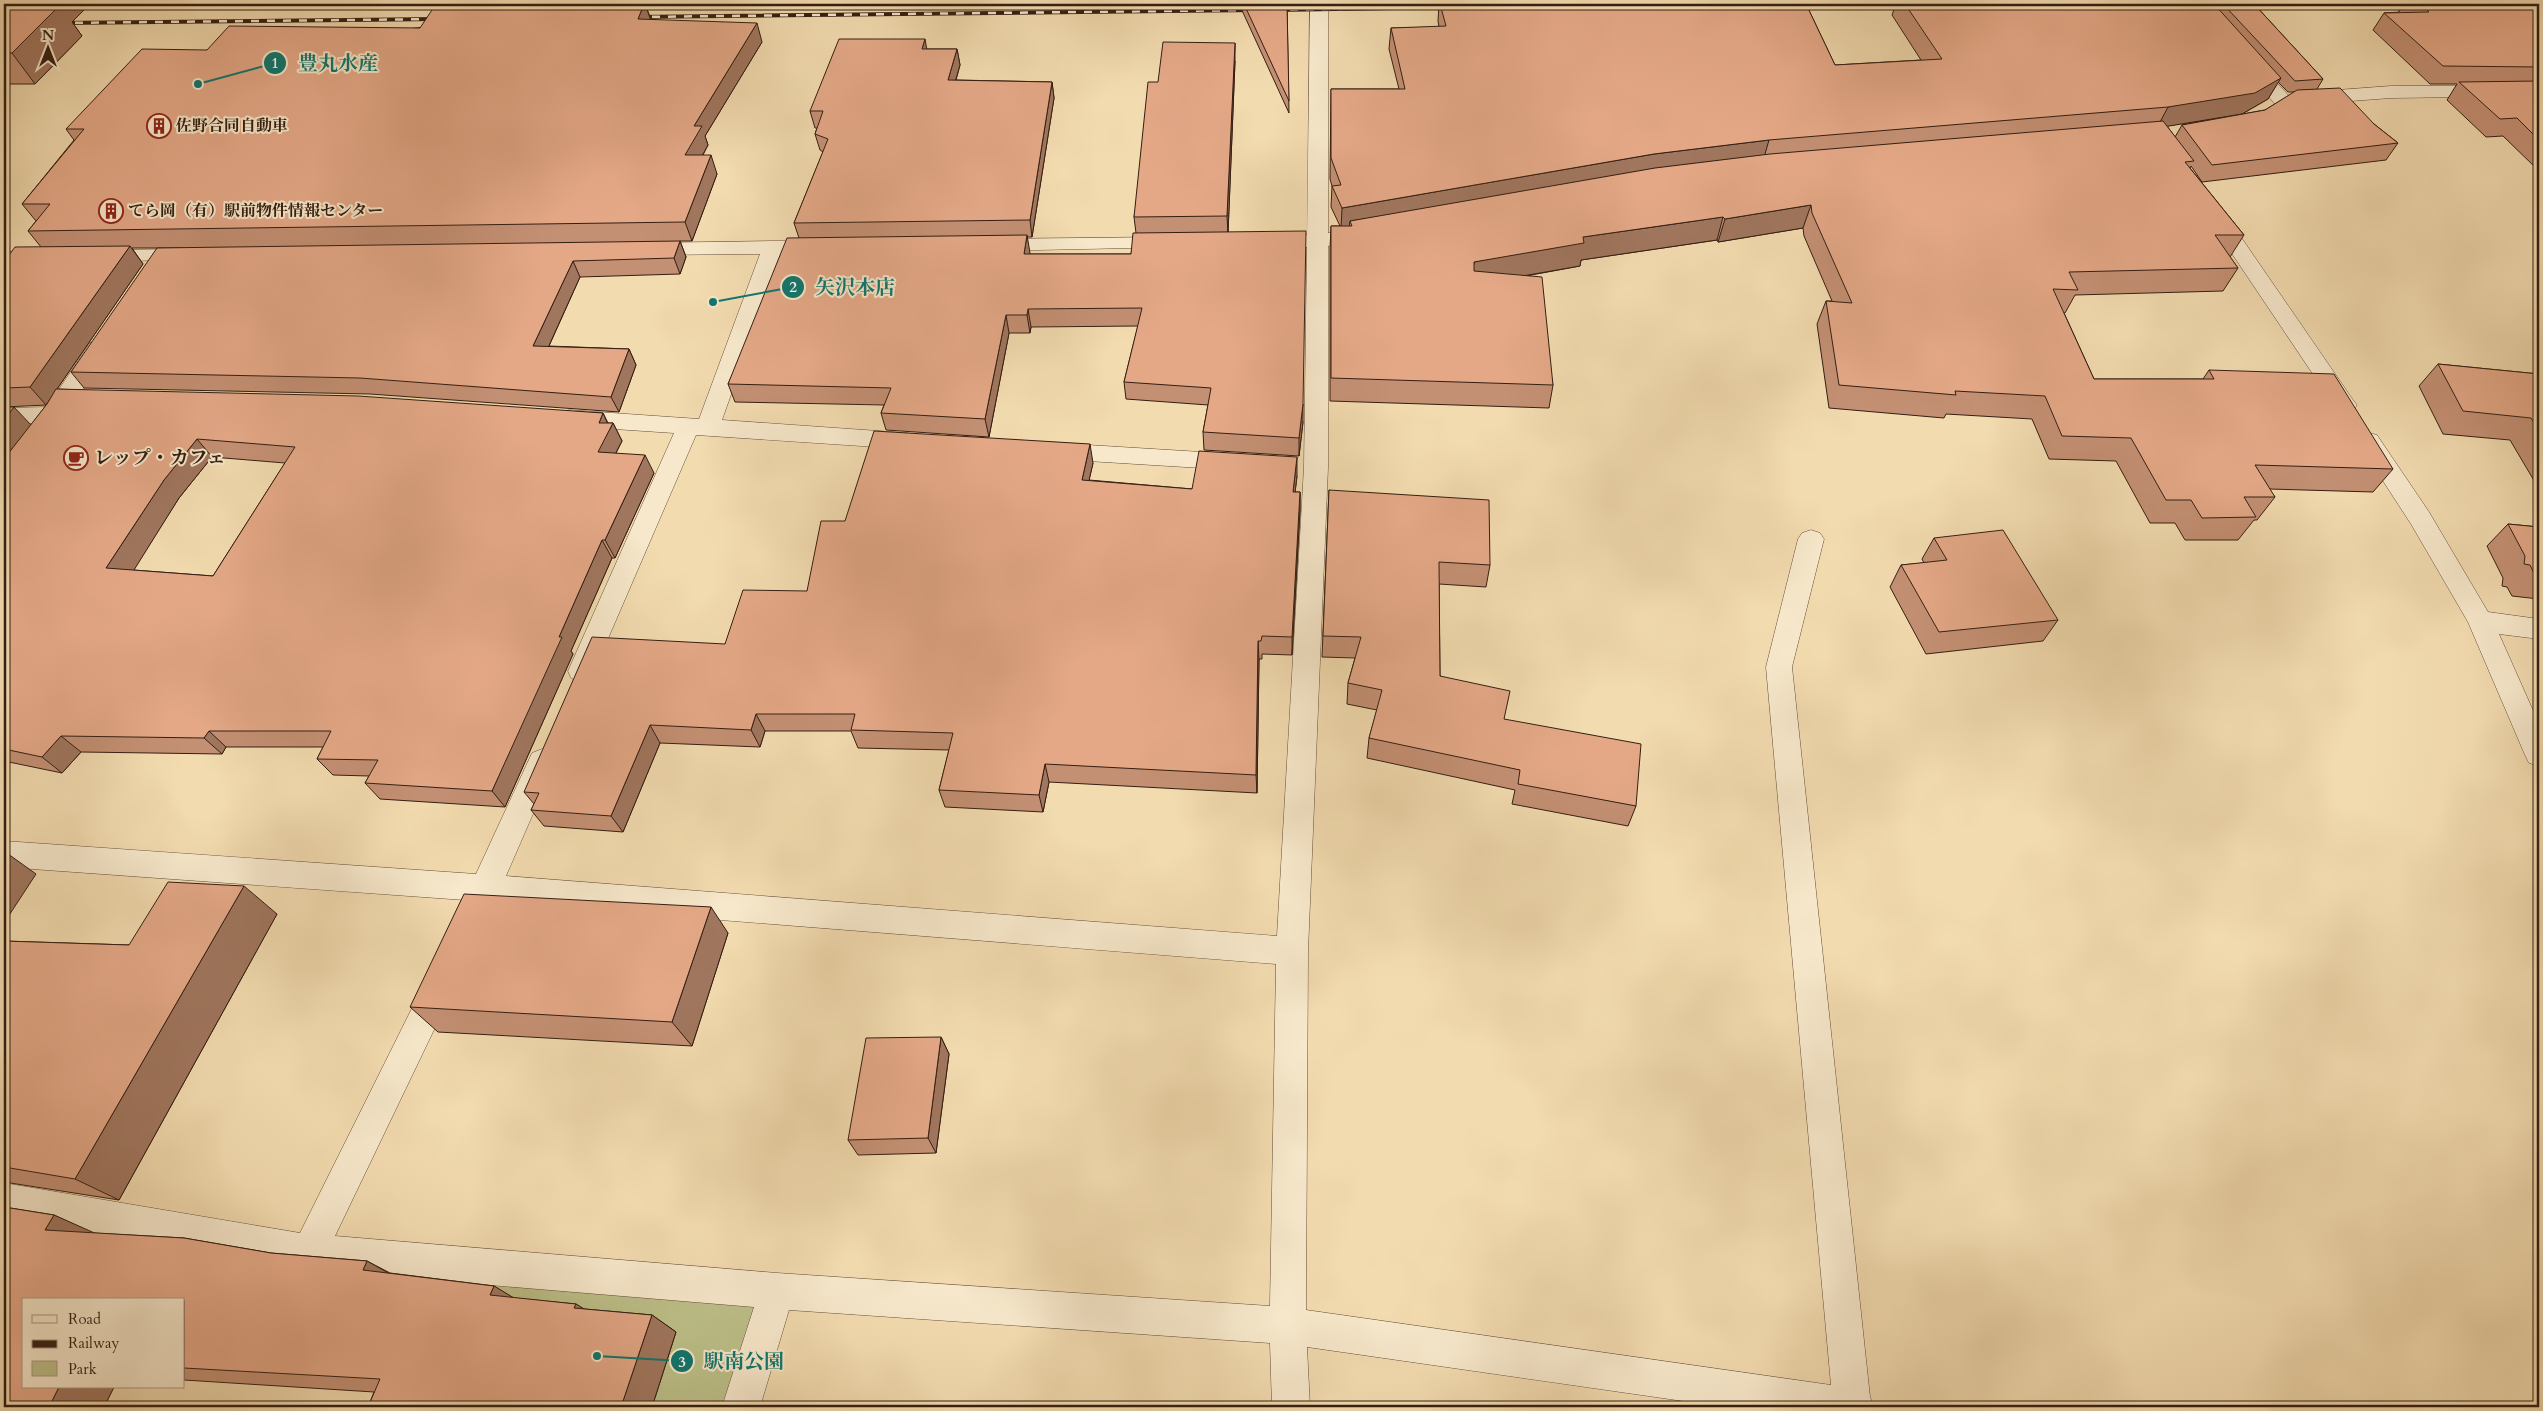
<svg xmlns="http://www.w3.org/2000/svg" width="2543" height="1411" font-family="Cardo,'Noto Serif JP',serif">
<rect width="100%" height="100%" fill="#f2dbaf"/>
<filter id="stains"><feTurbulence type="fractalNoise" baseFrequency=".004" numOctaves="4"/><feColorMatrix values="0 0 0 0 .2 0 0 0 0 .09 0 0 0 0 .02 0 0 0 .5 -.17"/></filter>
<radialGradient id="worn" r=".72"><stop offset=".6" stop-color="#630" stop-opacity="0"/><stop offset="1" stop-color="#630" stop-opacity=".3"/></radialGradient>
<!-- green -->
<path fill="#bdc089" stroke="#786f4e" d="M479,1273L762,1305L730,1407H429Z"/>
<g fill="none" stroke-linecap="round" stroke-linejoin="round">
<defs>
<path id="minor" d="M1310,4H1328V233L1367,227L1374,229L1377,233L1374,237L1328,246V467L1308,951L1306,1310L1831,1385L1766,667L1798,539L1802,533L1811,530L1820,533L1824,539L1792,667L1870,1397L1874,1407H1725L1307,1347L1310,1407H1272L1270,1343L789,1310L760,1407H722L754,1307L309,1270L4,1217V1183L300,1233L429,974L440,969L451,974L456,984L335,1236L777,1273L1270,1306L1276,964L494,902L490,911L479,915L468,911L465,900L4,867V841L476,874L532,753L542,749L552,753L556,761L506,876L1277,936L1304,467L1307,247L1261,246L1258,242L1261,238L1307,235Z
M2249,58L2255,59L2289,96L2291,100L2289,104H2275L2243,67L2240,63L2243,59Z
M2391,86L2539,85V96L2391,98L2311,104L2304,102L2302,98L2304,94L2311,92Z
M2216,209L2223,211L2353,400L2357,405L2353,410L2345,413L2337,410L2206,215L2209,211Z
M1170,237L1177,239L1180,243L1177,247L991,251L984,249L981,245L984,241L991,239Z
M773,241H820L827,243L830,247L827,251L781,254L722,420L907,433L915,435L919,441L915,447L907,449L696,435L594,671L591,678L581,682L571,678L568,671L674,433L569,426L561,424L557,418L561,412L569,410L699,419L760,254L646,255L639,253L636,249L639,245L646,243Z
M190,249L197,251L200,255L197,259L101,262L94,260L91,256L94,252L101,250Z
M45,251L52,253L55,257L52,261L4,264V252Z
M98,341L106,343L109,348L62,421L13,484L4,486V462L35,423L4,424V408L47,407L90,343Z
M2369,433L2377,435L2429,512L2488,612L2539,619V639L2499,634L2539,724V766L2529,763L2525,755L2468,622L2411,524L2357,441L2361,435Z
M1055,443L1234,454L1242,456L1246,462L1242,468L1234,470L1055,459L1047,457L1043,451L1047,445Z"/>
</defs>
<!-- minor casing -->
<use href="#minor" stroke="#644d39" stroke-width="1"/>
<!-- minor -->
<use href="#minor" fill="#f7e8cb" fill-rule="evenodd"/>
<defs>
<path id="rail" d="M1274,10L1454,7
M636,17L1256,10
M59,23L439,19"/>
</defs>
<!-- rail casing -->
<use href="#rail" stroke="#341e12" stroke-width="4"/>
<!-- rail -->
<use href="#rail" stroke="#f7e8cb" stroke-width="2.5" stroke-dasharray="8" stroke-linecap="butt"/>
</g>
<!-- wall -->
<path fill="#c49074" stroke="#341e12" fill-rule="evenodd" d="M4,4L72,22L82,36L35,84H4Z
M645,4L651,19L762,42L705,136L708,145L703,155L717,174L692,241H680L686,257L680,274L580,277L549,346L629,349L636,365L619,412L370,394L84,388L71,372L185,248H132L143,264L57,389L603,413L608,423H613L622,441L616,453L654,473L615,558H612L571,651L573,654L505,807L380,799L365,783L369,776L333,775L317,759L323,747H226L222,754L81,752L62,773L4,761V407L31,425L47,404L50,400L46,405L4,407V262L41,247L28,231L36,221L22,204L74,140L66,129L207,50ZM212,457L285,463L213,576L133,570L179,498Z
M1240,4H1287L1289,113L1240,6Z
M1439,4H1806L1835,65L1921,60L1892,15L1896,4H2214L2216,6L2218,4H2254L2323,79L2317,89L2374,124L2398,143L2386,160L2202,182L2191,166L2190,168L2244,235L2230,257L2238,268L2223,291L2075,295L2065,313H2064L2094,379H2203L2209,370L2393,469L2373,492L2269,489L2275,497L2257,520H2254L2238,540H2185L2175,523H2150L2116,461L2049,459L2032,419L1946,414L1944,418L1829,408L1817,324L1826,301H1832L1804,236L1803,228L1718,242L1717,240L1581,260L1580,266L1526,276L1553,385L1549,408L1330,401V249L1331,226H1340L1331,207L1332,186L1330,179L1331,89H1399L1389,49L1391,28L1439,27L1438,21ZM2278,82L2288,92H2295L2265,110L2182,125L2175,137L2167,126L2242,114L2268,99Z
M2395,4H2539V169H2537L2503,136L2486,137L2447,100L2457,84H2430L2373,30L2384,13L2400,12L2394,6Z
M927,49H957L960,65L956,80L1052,82L1054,98L1032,237H1027L1029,254H1131L1136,233L1134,217L1158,82L1235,61L1228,232L1303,422L1299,456L1204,450L1203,432L1208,405L1126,399L1124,382L1138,326L1031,327L1030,333H1009L989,437L886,430L881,413L884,405L735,402L728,384L799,238L794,223L823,152L820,150L815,134L817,128H815L810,111Z
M2438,364L2539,374V489L2510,440L2443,434L2419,386Z
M1093,463L1089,480L1192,489L1297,476L1295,492H1300V511L1292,655L1262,654V659H1259L1257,793L1049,782L1043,812L945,807L939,790L949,750L858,748L851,731H765L760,747L660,743L623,832L544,826L531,810L534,804L524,792L725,644L807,591L845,521Z
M1329,490L1490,565L1486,587L1439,584L1440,676L1504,719L1636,806L1628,826L1512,804L1515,790L1367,758L1369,738L1377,710L1347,704L1348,683L1355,658L1322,657Z
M2508,524L2539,527V599L2512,596L2507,587L2502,586L2503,578L2487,546Z
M1934,538L2058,620L2043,641L1926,654L1890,587L1901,565L1924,563L1922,559Z
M277,914L119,1200L4,1182V941L129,945Z
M728,933L692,1046L438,1032L410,1007Z
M941,1037L949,1054L936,1153L858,1155L848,1140Z
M4,1207L54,1215L93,1233L184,1238L271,1253L367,1261L390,1273L494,1286L513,1298L576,1304L584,1309L652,1315L676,1332L652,1407H368L374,1392L184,1380V1300H24V1387H114L104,1407H4Z"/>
<!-- shaded-wall -->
<path fill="#a0765e" stroke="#341e12" d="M38,4H90L72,22L82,36L35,84L12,53Z
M644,4H645L651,21L638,19Z
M757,23L762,42L705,136L708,145L692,174L685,155L694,126Z
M925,39L928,56L922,49Z
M1235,43V61L1228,234L1227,216Z
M957,49L960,65L951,96L948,80Z
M2281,78L2268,99L2242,114L2157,128L2168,107Z
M1052,82L1054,98L1032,237L1030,220Z
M1769,140L1763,161L1350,221L1349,227L1341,229L1342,208L1654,154Z
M711,155L717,174L692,241L685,222Z
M1811,205L1803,228L1718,242L1725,219Z
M1723,217L1717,240L1581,260L1580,266L1471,285L1474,262L1583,237Z
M1027,235L1030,253L1027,272L1024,254Z
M680,241L686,257L680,274L674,258Z
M130,246L143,264L46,405L30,387Z
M573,261L580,277L542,361L533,346Z
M1028,309L1031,327L1030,333L1027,315Z
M1006,315L1009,333L989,437L985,419Z
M629,349L636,365L619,412L611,397Z
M1303,404V422L1299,456V438Z
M14,407L31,425L4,459V420Z
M603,413L610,429L613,423L622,441L607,470L598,452L599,423Z
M197,439L212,457L179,498L124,586L106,568L164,480Z
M1090,444L1093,463L1085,498L1082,480Z
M645,455L654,473L615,558L605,540Z
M1297,457V476L1293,510V492Z
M1300,492V511L1292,655V637Z
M602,540L612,558L571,651L573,654L505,807L492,791L559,637Z
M1258,641L1259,659L1257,793L1256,775Z
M756,714L765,731L760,747L751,730Z
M650,725L660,743L623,832L611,816Z
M209,731L226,747L222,754L204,738Z
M61,736L81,752L62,773L42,757Z
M1045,764L1049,782L1043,812L1039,795Z
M4,851L36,874L4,923Z
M244,886L277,914L119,1200L75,1179Z
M711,907L728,933L692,1046L672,1022Z
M941,1037L949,1054L936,1153L928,1138Z
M54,1215L99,1235L45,1230Z
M367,1261L401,1280L363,1270Z
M494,1286L524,1304L490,1295Z
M576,1304L603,1321L574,1308Z
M652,1315L676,1332L652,1407H621Z
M59,1387H114L104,1407H49Z"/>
<!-- building -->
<path fill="#e4a887" stroke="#341e12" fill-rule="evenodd" d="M4,4H38L37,5H60L12,53H4Z
M589,4H644L638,19L757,23L694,126H702L685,155H711L685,222L28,231L50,204H22L84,129H66L142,49L207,50L229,26L420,28L434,7Z
M1244,4H1287L1289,101Z
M1440,4H1806L1835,65L1942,59L1905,4H2214L2281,78L2255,93L2168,107L1769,140L1654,154L1342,208L1332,186L1341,185L1331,158V89H1405L1391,28L1446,26Z
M2223,4H2254L2323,79L2295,81Z
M2421,4H2539V67L2443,66L2384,13L2429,12Z
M839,39H925L922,49H957L948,80L1052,82L1030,220L794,223L828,139L815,134L823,111H810Z
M1163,42L1235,43L1227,216L1134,217L1148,82H1158Z
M2539,81V140L2517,118L2500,119L2459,82Z
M2340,88L2374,124L2398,143L2212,165L2182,125L2265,110L2297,90Z
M2163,121L2194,161L2185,162L2244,235H2215L2238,268L2069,272L2078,290L2053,289L2094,379H2214L2209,370L2334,374L2393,469L2255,465L2275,497H2244L2256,517L2202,518L2191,500H2166L2131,438L2062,436L2045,396L1955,391L1956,395L1839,385L1826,301L1852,303L1812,213L1811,205L1725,219L1723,217L1583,237L1584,243L1474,262V271L1542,277L1553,385L1331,378V226H1352L1350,221L1655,168L1770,154Z
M1306,231L1303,404L1299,438L1203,432L1211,388L1124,382L1142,308L1028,309L1027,315H1006L985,419L881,413L891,388L728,384L787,238L1027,235L1024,254H1131L1133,233Z
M680,241L674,258L573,261L533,346L629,349L611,397L360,378L71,372L157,248Z
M130,246L30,387L4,388V262L15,247Z
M2438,364L2539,374V431L2531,418L2463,411Z
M56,389L358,396L603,413L599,423H613L598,452L645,455L605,540H602L559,637H562L492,791L365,783L378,760L317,759L331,731H209L204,738L61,736L42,757L4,749V459L47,404ZM197,439L295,447L213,576L106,568L164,480Z
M4,407H14L4,420Z
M874,431L1090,444L1082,480L1192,489L1199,451L1297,457L1293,492H1300L1292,637L1262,636L1261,641H1258L1256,775L1045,764L1039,795L939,790L953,733L851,730L855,714H756L751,730L650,725L611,816L531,810L539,793L524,792L592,637L725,644L743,590L807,591L821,521H845Z
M1329,490L1489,500L1490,565L1439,562L1440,676L1510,691L1504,719L1641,744L1636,806L1518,784L1520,770L1369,738L1382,690L1348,683L1361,637L1323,636Z
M2508,524L2539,527V575H2535L2530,565L2524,564L2525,556Z
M2003,530L2058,620L1939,632L1901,565L1947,560L1934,538Z
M168,882L244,886L75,1179L4,1167V941L129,945Z
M464,894L711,907L672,1022L410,1007Z
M941,1037L928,1138L848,1140L866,1038Z
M4,1207L54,1215L45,1230L184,1238L271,1253L367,1261L363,1270L494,1286L490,1295L576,1304L574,1308L652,1315L621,1407H368L380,1379L184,1368V1300H24V1387H59L49,1407H4Z"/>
<!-- icons -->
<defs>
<symbol id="building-ring" viewBox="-11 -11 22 22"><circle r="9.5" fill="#f7e8cb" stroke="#8f2418" stroke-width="1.5"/><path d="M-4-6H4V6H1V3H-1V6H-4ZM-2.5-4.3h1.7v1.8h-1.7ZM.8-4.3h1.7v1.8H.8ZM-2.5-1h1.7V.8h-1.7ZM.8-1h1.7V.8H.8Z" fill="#8f2418"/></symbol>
<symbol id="cafe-ring" viewBox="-11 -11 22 22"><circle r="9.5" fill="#f7e8cb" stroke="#8f2418" stroke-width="1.5"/><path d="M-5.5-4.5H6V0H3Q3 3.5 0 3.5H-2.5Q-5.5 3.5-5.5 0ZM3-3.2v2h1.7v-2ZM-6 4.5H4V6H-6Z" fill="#8f2418"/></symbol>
</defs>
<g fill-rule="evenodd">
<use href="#building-ring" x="145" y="112" width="28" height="28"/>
<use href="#building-ring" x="97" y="197" width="28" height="28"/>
<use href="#cafe-ring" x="62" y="444" width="28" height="28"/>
</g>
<g text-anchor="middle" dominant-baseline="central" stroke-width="4" stroke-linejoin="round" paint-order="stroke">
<!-- far-poi labels -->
<g font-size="16" font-weight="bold" fill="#341e12" stroke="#f7e8cb" text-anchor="start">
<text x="176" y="126">佐野合同自動車</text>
<text x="128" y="211">てら岡（有）駅前物件情報センター</text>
</g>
<!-- poi labels -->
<g font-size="19" font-weight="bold" fill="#341e12" stroke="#f7e8cb" text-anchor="start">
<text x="94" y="458">レップ・カフェ</text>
</g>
</g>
<!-- callouts -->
<path fill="none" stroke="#0f766e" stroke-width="2" d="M198 84L275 63M713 302L793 287M597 1356L682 1361"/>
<g fill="#0f766e" stroke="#f7e8cb" stroke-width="2">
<circle cx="198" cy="84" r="5"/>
<circle cx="713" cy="302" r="5"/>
<circle cx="597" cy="1356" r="5"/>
<circle cx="275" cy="63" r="12"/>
<circle cx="793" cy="287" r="12"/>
<circle cx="682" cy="1361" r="12"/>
</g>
<g font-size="15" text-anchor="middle" font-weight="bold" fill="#fff">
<text x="275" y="68">1</text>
<text x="793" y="292">2</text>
<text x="682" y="1367">3</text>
</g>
<g font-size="20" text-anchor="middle" font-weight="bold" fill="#0f766e" stroke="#f7e8cb" stroke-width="4" stroke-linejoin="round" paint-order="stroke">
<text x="338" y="70">豊丸水産</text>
<text x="855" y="294">矢沢本店</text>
<text x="744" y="1368">駅南公園</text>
</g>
<!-- margin -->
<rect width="2543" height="1411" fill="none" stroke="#f2dbaf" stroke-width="20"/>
<rect x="5" y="5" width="2533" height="1401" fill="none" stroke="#341e12" stroke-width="2.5"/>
<rect x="10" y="10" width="2523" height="1391" fill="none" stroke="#341e12"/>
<!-- legend -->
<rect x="22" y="1298" width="162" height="90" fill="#f7e8cb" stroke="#a99781"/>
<rect x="32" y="1315" width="25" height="8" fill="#f7e8cb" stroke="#a99781"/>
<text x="68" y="1324" font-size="15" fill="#341e12">Road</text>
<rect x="32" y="1340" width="25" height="8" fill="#341e12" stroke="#a99781"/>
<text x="68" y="1348" font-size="15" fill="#341e12">Railway</text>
<rect x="32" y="1361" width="25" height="15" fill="#bdc089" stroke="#a99781"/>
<text x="68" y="1374" font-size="15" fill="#341e12">Park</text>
<!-- north arrow -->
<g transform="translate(48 48)" stroke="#f7e8cb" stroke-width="4" paint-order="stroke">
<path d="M0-4L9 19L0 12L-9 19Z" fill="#341e12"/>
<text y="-8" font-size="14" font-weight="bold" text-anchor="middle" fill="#341e12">N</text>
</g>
<rect width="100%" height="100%" filter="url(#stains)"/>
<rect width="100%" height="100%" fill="url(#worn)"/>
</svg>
